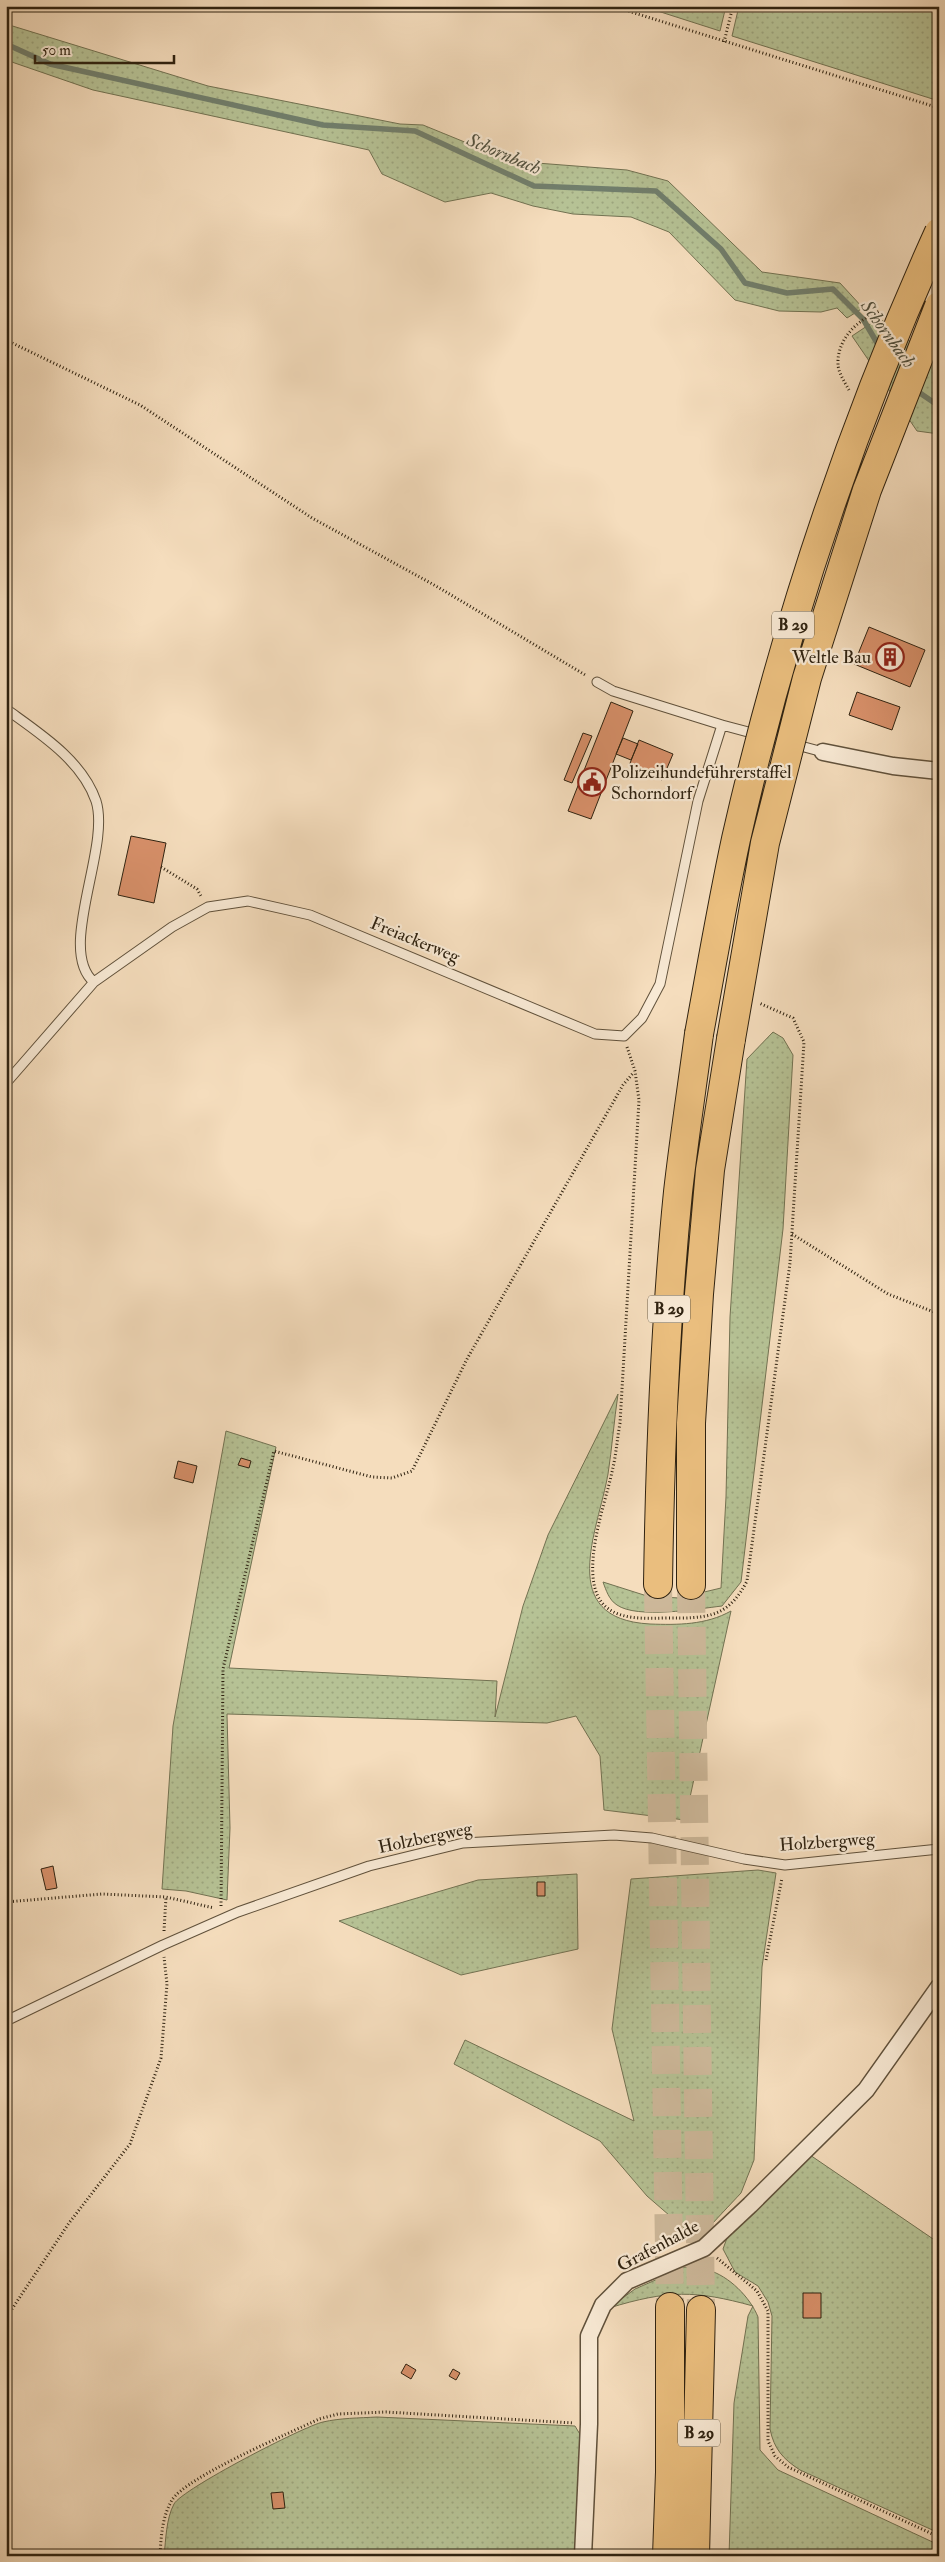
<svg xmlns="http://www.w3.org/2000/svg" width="945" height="2562" font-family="'IM FELL Double Pica',serif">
<defs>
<pattern id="grass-dots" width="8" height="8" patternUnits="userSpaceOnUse" patternTransform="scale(1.25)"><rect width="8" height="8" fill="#b6c295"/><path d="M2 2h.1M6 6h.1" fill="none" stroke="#9da67f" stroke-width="1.8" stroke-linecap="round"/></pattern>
</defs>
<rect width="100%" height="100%" fill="#f5ddbd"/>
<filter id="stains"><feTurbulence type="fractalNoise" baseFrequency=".004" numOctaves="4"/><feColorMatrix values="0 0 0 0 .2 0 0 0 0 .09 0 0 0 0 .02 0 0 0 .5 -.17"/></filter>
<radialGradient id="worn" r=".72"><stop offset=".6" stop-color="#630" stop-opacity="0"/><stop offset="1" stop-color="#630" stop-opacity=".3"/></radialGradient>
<!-- grass -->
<path fill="url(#grass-dots)" stroke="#727252" d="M642,6H726L720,31Z
M739,6H939V101L732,36Z
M6,24L208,86L400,124L423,125L511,161L627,170L668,181L762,272L840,283L863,308L847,318L837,308L821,312L779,311L735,300L669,232L631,217L573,214L533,206L491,193L445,202L382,174L369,150L93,90L6,60Z
M879,318L939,363V434L917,431L852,336Z
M773,1032L783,1038L793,1055L783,1229L741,1582L722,1606C697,1609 637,1619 617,1605C609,1600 606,1590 603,1582L647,1596L679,1598L721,1588L726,1497L730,1317L747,1059Z
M618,1394C614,1421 612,1448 608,1474C598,1531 555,1619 650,1624C678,1625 706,1625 731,1611L685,1820L604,1810L600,1756L576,1716L547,1723L227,1714L230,1828L227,1900L186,1891L162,1889L173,1726L226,1431L276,1447L229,1668L497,1681L495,1717L523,1606L548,1535Z
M758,1870L776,1873L762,1967L754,2160L741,2193L711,2225L692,2235L647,2196L600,2141L454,2064L465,2040L634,2121L612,2029L631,1879Z
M577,1874L578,1949L461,1975L339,1921L478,1880Z
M810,2155L939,2243V2533L800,2470C783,2459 774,2449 770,2429L772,2316L768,2302L758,2286L735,2272L723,2249L727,2238Z
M685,2267C692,2268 701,2268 708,2270C729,2276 750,2297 758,2317L760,2450L778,2470L939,2545V2556H729L734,2403L748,2316L753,2306C695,2290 668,2290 609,2308L635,2289Z
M377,2417L575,2426L581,2436L576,2556H164C166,2539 166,2519 174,2504C182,2489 304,2426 323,2422C340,2418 359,2418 377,2417Z"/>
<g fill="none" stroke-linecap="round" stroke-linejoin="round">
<!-- stream -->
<path stroke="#717f6d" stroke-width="5.5" d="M6,44L50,64L323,125L415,131L534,186L656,191L721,249L745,283L787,293L833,289L863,319L880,348
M914,389L939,406"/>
</g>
<!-- building -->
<path fill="#d8906a" stroke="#2f2210" d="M869,627L925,650L910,687L854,664Z
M857,692L900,707L892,730L849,715Z
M611,702L633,711L591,819L568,811Z
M583,733L592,736L572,783L564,780Z
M623,738L638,744L631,760L616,754Z
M639,740L673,754L662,780L629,766Z
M131,836L166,843L154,903L118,895Z
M241,1458L251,1461L249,1468L238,1465Z
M178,1461L197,1466L193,1483L174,1478Z
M53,1866L57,1888L46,1890L41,1869Z
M537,1882H545V1896H537Z
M803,2293H821V2318H803Z
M406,2364L416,2370L411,2379L401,2373Z
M453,2369L460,2373L456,2380L449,2376Z
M283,2492L285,2508L273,2509L271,2493Z"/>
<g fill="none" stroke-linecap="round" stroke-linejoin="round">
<!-- highway-tunnel -->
<path stroke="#cdb89a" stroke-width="28" stroke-dasharray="28 14" stroke-linecap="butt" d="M658,1584L670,2307
M691,1585L701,2310"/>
<defs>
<path id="lane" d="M597,682L613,691L722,725
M6,709C39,733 82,760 96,801C111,848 56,950 94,982
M6,1083L94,982L172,927L208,907L248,901L310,915L595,1034L624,1036L642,1018L660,984L698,801L722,725L823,752
M6,2021L163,1945L238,1912L369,1866L463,1843L614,1835L652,1838L744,1859L785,1865L939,1849"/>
<path id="street" d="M823,752L893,766L939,771
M583,2556L589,2424V2336L603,2305L627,2281L704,2248L750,2205L866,2090L939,1987"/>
<path id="highway" d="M658,1584C660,1453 665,1322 678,1192C684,1139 692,1087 699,1034
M691,1585V1423L699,1294L710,1170L731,1039
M667,2556L670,2472V2307
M695,2556L701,2310"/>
</defs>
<!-- lane casing -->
<use href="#lane" stroke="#60513b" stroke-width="11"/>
<!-- street casing -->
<use href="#street" stroke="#60513b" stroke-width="19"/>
<!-- highway casing -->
<use href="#highway" stroke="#2f2210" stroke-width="30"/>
<!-- path -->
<path stroke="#2f2210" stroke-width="3" stroke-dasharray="1 2.5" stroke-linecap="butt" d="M612,6L939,108
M724,42L733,6
M6,340L140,405L312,518L436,586L587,676
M849,390C845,383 838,372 838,364C837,339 858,319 880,311
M161,867L197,889L201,896
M627,1047L635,1071L639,1100L620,1423C617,1440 616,1456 612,1472C605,1505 576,1581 606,1607C625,1623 657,1617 680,1618C714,1618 731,1612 747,1581L790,1263L804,1042L793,1018L759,1003
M792,1234L888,1294L939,1314
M6,1902L102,1894L166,1897L214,1908
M221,1906L223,1669L274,1451L372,1477L392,1478L412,1471L467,1359L623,1085L634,1072
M164,1931L166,1897
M766,1960L782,1878
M717,2258L757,2291L768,2311V2441L775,2456L788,2467L939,2537
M6,2318L69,2223L130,2144L161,2058L167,1984L164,1957
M160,2556C161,2537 162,2517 172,2500C186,2477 290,2433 319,2419L338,2414L386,2412L574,2423"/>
<!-- lane -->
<use href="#lane" stroke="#f8e9d4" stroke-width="9"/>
<!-- street -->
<use href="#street" stroke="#f8e9d4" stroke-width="16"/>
<!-- highway -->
<use href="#highway" stroke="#eabe7e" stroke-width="28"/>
<defs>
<path id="highway-bridge" d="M699,1034C711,969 722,904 736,839C783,631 851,426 939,232
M731,1039L765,843L807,678L867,490L939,306"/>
</defs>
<!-- highway-bridge casing -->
<use href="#highway-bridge" stroke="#2f2210" stroke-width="30" stroke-linecap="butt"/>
<!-- highway-bridge -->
<use href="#highway-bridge" stroke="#eabe7e" stroke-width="28"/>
</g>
<!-- icons -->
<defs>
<symbol id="building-ring" viewBox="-11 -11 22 22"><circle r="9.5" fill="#f8e9d4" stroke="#8f2418" stroke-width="1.5"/><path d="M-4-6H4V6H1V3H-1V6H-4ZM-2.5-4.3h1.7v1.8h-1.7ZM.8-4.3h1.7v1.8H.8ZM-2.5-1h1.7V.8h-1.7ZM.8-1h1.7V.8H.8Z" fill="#8f2418"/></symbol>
<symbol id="civic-ring" viewBox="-11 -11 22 22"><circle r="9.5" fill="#f8e9d4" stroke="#8f2418" stroke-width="1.5"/><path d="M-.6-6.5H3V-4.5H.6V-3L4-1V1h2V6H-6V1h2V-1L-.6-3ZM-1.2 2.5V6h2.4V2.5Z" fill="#8f2418"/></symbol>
</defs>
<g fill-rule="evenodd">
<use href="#building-ring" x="874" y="641" width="32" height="32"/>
<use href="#civic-ring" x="576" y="766" width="32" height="32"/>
</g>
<g text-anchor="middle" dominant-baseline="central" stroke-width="4.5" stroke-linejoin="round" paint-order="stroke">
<!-- shield labels -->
<g fill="#f8e9d4" stroke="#6b5e4b" stroke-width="1">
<rect x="772" y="611.5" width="42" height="27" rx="4"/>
<rect x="648" y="1295.5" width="42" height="27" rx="4"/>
<rect x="678" y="2419.5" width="42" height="27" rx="4"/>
</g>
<g font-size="16" font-weight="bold" fill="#2f2210">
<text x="793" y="625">B 29</text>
<text x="669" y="1309">B 29</text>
<text x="699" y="2433">B 29</text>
</g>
<!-- poi labels -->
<g font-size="18" fill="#2f2210" stroke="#f8e9d4" text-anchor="end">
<text x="871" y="657">Weltle Bau</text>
<text x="611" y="772" text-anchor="start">Polizeihundeführerstaffel<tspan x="611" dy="21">Schorndorf</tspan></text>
</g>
<!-- street labels -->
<g font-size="18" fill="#2f2210" stroke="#f8e9d4">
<text transform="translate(415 940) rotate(22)">Freiackerweg</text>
<text transform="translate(425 1838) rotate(-12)">Holzbergweg</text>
<text transform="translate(827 1842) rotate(-4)">Holzbergweg</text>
<text transform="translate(658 2246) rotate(-28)">Grafenhalde</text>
</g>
<!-- water labels -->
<g font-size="19" font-style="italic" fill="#50503e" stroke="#f8e9d4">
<text transform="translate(504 154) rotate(23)">Schornbach</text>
<text transform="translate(888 334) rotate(54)">Schornbach</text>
</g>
</g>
<!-- margin -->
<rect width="945" height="2562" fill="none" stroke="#f5ddbd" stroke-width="25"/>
<rect x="8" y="8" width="930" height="2547" fill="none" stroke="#2f2210" stroke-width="2.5"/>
<rect x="12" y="12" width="920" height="2537" fill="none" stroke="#2f2210"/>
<!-- scale -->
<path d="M35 55v8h139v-8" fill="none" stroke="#2f2210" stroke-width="2.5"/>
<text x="42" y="55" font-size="15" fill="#2f2210" stroke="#f8e9d4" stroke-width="4" paint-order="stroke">50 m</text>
<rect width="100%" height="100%" filter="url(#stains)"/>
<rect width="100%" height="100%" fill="url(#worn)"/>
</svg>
